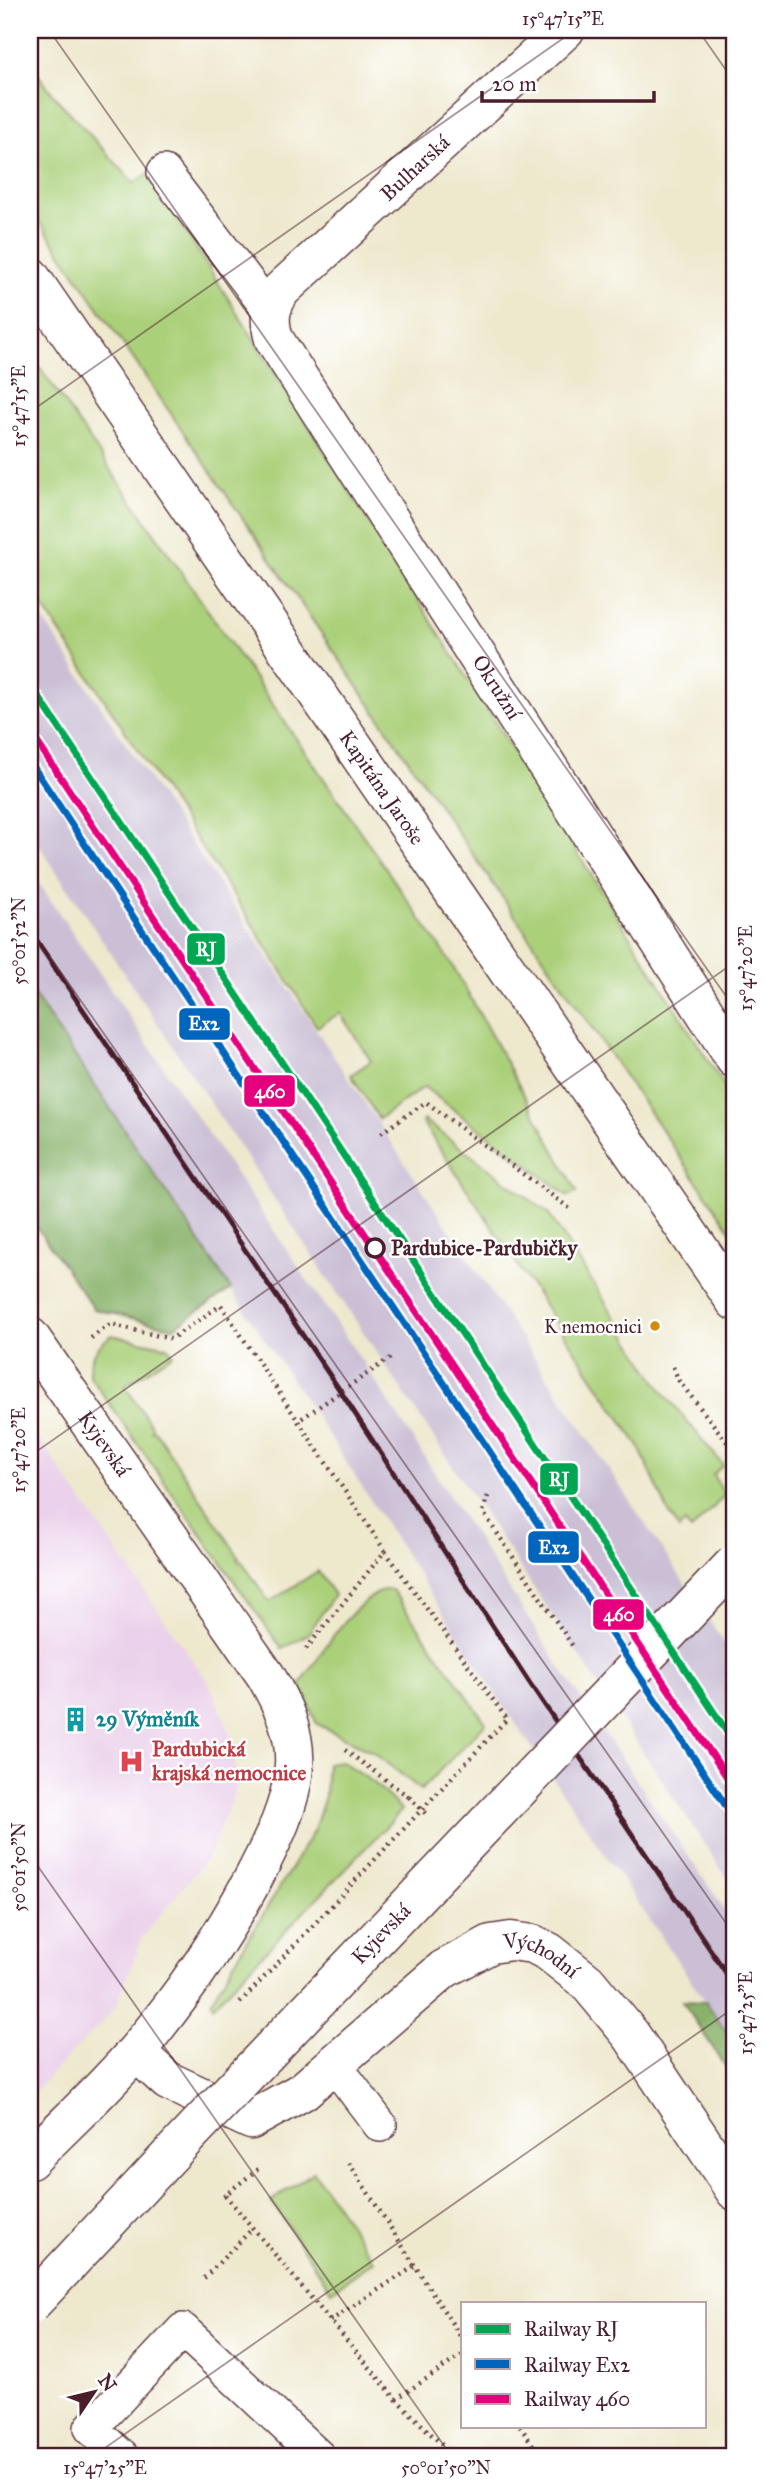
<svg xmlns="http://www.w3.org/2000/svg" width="765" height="2487" font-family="'IM FELL Great Primer',serif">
<rect width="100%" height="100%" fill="#fff"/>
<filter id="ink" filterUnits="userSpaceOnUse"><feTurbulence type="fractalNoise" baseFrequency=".0143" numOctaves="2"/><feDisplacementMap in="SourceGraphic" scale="14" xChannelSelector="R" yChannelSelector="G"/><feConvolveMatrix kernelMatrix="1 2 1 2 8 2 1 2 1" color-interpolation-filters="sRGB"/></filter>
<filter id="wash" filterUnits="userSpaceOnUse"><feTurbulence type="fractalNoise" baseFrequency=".00686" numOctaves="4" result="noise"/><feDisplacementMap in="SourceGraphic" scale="28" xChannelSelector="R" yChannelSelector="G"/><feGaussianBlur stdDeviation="1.57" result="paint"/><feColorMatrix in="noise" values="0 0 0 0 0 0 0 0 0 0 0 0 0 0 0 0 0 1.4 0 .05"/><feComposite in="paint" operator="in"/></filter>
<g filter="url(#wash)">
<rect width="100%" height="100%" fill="#eee8cd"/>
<!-- built -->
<path fill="#ebd1eb" d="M30,1426L210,1685L232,1736L237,1787L208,1857L143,1936L116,2007L30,2096Z"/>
<!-- industrial -->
<path fill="#cbbfd5" d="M30,600L735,1659V1890L30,832Z
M30,870L370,1373L557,1663L735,1925V2045L500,1701L313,1411L30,993Z"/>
<!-- green -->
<path fill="#abd07a" stroke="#7a7852" stroke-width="2" d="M30,64L57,99L134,183L149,173L735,1103V1237L30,208Z
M30,353L453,966L577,1191L568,1196L424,1087L379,1119L351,1075L371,1061L340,1013L317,1027L247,916L30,587Z
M424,1120L548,1213L663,1392L723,1465L713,1475L725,1495L691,1531L685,1523L679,1529L669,1513L638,1445L422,1122Z
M112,1335L168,1347L173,1354L125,1386L153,1428L151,1431H155L239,1557L237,1559L239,1562L241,1560L269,1602L318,1571L334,1595L308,1634L282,1649L89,1375C88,1358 99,1344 112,1335Z
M383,1590H392L486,1723L421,1790L373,1752L317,1724L300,1685C324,1650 345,1610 383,1590Z
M341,1761L374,1783L402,1810L213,2006L211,2001L314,1830L325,1796L327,1763Z
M314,2172L374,2261L331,2291L271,2201Z"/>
<!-- forest -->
<path fill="#88b26a" stroke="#69684a" stroke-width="2" d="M30,989L231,1289L173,1328L94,1309L30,1218Z
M682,2001L706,2002L735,2045V2081Z"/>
</g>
<g filter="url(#ink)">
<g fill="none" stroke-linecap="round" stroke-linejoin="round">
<defs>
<path id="service" d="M164,172L270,311
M334,2064L380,2125
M122,2457L91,2428L183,2330L319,2457"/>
<g id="minor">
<path id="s1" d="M565,30L281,290C270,308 268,319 274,339L735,1059"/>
<path id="s2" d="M30,1337L266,1676C282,1704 296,1732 294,1765C292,1805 271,1844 253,1879C220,1941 182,1997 137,2050C104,2089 65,2124 30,2160"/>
<path id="s3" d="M136,2052L168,2081L251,2120L303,2091L444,1969L491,1944L511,1941L533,1944L549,1952L587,1982L631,2035L735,2191"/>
</g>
<g id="primary">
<path id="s4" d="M30,276L735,1301"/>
</g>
</defs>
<!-- service casing -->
<use href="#service" stroke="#633d43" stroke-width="36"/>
<!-- minor casing -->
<use href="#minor" stroke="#633d43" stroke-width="41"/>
<!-- primary casing -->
<use href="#primary" stroke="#633d43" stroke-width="41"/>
<!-- path -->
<path stroke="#633d43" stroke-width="4.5" stroke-dasharray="2 5" stroke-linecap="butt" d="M381,1133L426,1102L569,1208
M91,1338L110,1324L171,1339L221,1305L298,1421
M673,1367L679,1381L735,1452
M488,1496L483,1512L574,1648
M306,1649L385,1551L298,1421L393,1356
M345,1750L409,1797
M240,2003L507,1719L385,1551
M349,2163L462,2339
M258,2169L225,2195L396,2399L462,2355
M204,2278L252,2229
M330,2321L415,2266
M396,2399L454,2457
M520,2426L541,2457"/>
<!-- service -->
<use href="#service" stroke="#fff" stroke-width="33"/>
<!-- minor -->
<use href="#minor" stroke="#fff" stroke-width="38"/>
<!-- primary -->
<use href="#primary" stroke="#fff" stroke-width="38"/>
<!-- rail -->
<path stroke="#4a1f2b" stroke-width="5" d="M30,931L341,1392L529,1682L735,1986"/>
<defs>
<g id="tertiary-bridge">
<path id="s5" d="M30,2305L189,2135L735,1563"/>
</g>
</defs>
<!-- tertiary-bridge casing -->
<use href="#tertiary-bridge" stroke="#633d43" stroke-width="41" stroke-linecap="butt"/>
<!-- path-bridge -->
<path stroke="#633d43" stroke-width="4.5" stroke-dasharray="2 5" stroke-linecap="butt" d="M409,1797L427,1815"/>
<!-- tertiary-bridge -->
<use href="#tertiary-bridge" stroke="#fff" stroke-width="38"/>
<defs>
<path id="rail-1" d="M30,684L735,1744"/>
<path id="rail-2" d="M30,762L728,1809"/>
<path id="rail-3" d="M37,742L735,1789"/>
</defs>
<!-- rail-1 casing -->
<use href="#rail-1" stroke="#fff" stroke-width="12"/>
<!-- rail-2 casing -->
<use href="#rail-2" stroke="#fff" stroke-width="12"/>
<!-- rail-3 casing -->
<use href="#rail-3" stroke="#fff" stroke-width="12"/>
<!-- rail-1 -->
<use href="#rail-1" stroke="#00a651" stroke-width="7"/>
<!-- rail-2 -->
<use href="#rail-2" stroke="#0065bd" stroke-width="7"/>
<!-- rail-3 -->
<use href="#rail-3" stroke="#e5007d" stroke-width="7"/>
</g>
</g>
<!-- ticks -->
<path fill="none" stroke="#4a1f2b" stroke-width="2" stroke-opacity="0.45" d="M49,30L735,1009M698,30L735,83M30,412L575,30M30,928L735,1936M30,1456L735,962M30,1855L452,2457M92,2457L735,2007"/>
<!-- icons -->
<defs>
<symbol id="building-bare" viewBox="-9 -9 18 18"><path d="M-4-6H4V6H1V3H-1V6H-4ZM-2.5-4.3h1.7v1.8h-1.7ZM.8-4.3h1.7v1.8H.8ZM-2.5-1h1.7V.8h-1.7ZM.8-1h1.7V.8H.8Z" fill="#0f9aa8" stroke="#fff" stroke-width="2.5" paint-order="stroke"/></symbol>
<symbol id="hospital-bare" viewBox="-9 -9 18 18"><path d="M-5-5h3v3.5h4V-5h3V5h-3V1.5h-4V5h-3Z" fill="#e0444e" stroke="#fff" stroke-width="2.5" paint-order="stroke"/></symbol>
</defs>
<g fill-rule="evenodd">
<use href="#building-bare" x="58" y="1702" width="35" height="35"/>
<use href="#hospital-bare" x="114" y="1744" width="35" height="35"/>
</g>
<!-- markers -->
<circle fill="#fff" stroke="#4a1f2b" stroke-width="3.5" cx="375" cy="1248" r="9"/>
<circle fill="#d48b09" stroke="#fff" stroke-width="2.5" cx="655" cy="1326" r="6"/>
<g text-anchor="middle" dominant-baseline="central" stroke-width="5" stroke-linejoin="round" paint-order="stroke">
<!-- bus labels -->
<g font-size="19" fill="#4a1f2b" stroke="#fff" text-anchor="end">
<text x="642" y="1326">K nemocnici</text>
</g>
<!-- street labels -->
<g font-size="21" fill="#4a1f2b" stroke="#fff">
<text transform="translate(415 168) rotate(-43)">Bulharská</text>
<text stroke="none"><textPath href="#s1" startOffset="850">Okružní</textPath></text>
<text stroke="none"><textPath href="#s4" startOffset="621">Kapitána Jaroše</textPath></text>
<text stroke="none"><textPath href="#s2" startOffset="130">Kyjevská</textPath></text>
<text stroke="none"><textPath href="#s5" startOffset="511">Kyjevská</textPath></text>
<text stroke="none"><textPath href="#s3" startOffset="488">Východní</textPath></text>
</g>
<!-- stop labels -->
<g font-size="21" font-weight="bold" fill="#4a1f2b" stroke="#fff" text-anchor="start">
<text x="391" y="1248">Pardubice-Pardubičky</text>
</g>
<!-- culture labels -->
<g font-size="21" font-weight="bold" fill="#0d838f" stroke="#fff" text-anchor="start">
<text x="96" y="1719">29 Výměník</text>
</g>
<!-- health labels -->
<g font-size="21" font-weight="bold" fill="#be3a42" stroke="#fff" text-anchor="start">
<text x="152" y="1749">Pardubická<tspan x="152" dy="24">krajská nemocnice</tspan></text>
</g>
</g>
<g stroke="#fff" stroke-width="2.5">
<rect x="186" y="932" width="40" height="34" rx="7" fill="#00a651"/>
<rect x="178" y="1007" width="53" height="34" rx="7" fill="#0065bd"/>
<rect x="243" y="1074" width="53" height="34" rx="7" fill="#e5007d"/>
<rect x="539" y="1462" width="40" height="34" rx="7" fill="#00a651"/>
<rect x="527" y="1530" width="53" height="34" rx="7" fill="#0065bd"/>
<rect x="592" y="1598" width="53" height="33" rx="7" fill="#e5007d"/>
</g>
<g font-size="19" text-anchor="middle" font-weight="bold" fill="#fff">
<text x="206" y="956">RJ</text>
<text x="204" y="1030">Ex2</text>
<text x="270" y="1098">460</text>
<text x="559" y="1486">RJ</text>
<text x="554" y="1554">Ex2</text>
<text x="619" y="1621">460</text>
</g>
<!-- margin -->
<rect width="765" height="2487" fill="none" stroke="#fff" stroke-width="77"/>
<!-- legend -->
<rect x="461" y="2302" width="245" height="126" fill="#ffffff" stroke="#b7a5aa" stroke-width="2"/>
<rect x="475" y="2324" width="35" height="10" fill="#00a651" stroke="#b7a5aa" stroke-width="2"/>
<text x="524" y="2336" font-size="21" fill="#4a1f2b">Railway RJ</text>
<rect x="475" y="2359" width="35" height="10" fill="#0065bd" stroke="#b7a5aa" stroke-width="2"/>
<text x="524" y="2372" font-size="21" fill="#4a1f2b">Railway Ex2</text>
<rect x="475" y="2394" width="35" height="10" fill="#e5007d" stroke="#b7a5aa" stroke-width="2"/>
<text x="524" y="2406" font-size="21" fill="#4a1f2b">Railway 460</text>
<!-- north arrow -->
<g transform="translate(94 2392) rotate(55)" stroke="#ffffff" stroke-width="5" paint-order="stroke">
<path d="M0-5L12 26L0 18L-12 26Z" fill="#4a1f2b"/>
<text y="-10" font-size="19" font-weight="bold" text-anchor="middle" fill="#4a1f2b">N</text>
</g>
<!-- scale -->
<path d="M482 91v10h172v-10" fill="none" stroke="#4a1f2b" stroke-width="3.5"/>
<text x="492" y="91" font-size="21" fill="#4a1f2b" stroke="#ffffff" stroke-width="5" paint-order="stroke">20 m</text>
<rect x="38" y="38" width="688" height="2410" fill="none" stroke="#4a1f2b" stroke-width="2.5"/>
<g font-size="18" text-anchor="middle" fill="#4a1f2b">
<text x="563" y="25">15°47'15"E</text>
<text transform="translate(19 406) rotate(-90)" y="6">15°47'15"E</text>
<text transform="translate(19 941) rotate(-90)" y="6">50°01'52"N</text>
<text transform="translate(746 968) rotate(-90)" y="6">15°47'20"E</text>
<text transform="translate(19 1450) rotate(-90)" y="6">15°47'20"E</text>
<text transform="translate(19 1867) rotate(-90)" y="6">50°01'50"N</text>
<text transform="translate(746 2013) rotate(-90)" y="6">15°47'25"E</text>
<text x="105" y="2474">15°47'25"E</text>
<text x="446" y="2474">50°01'50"N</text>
</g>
</svg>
